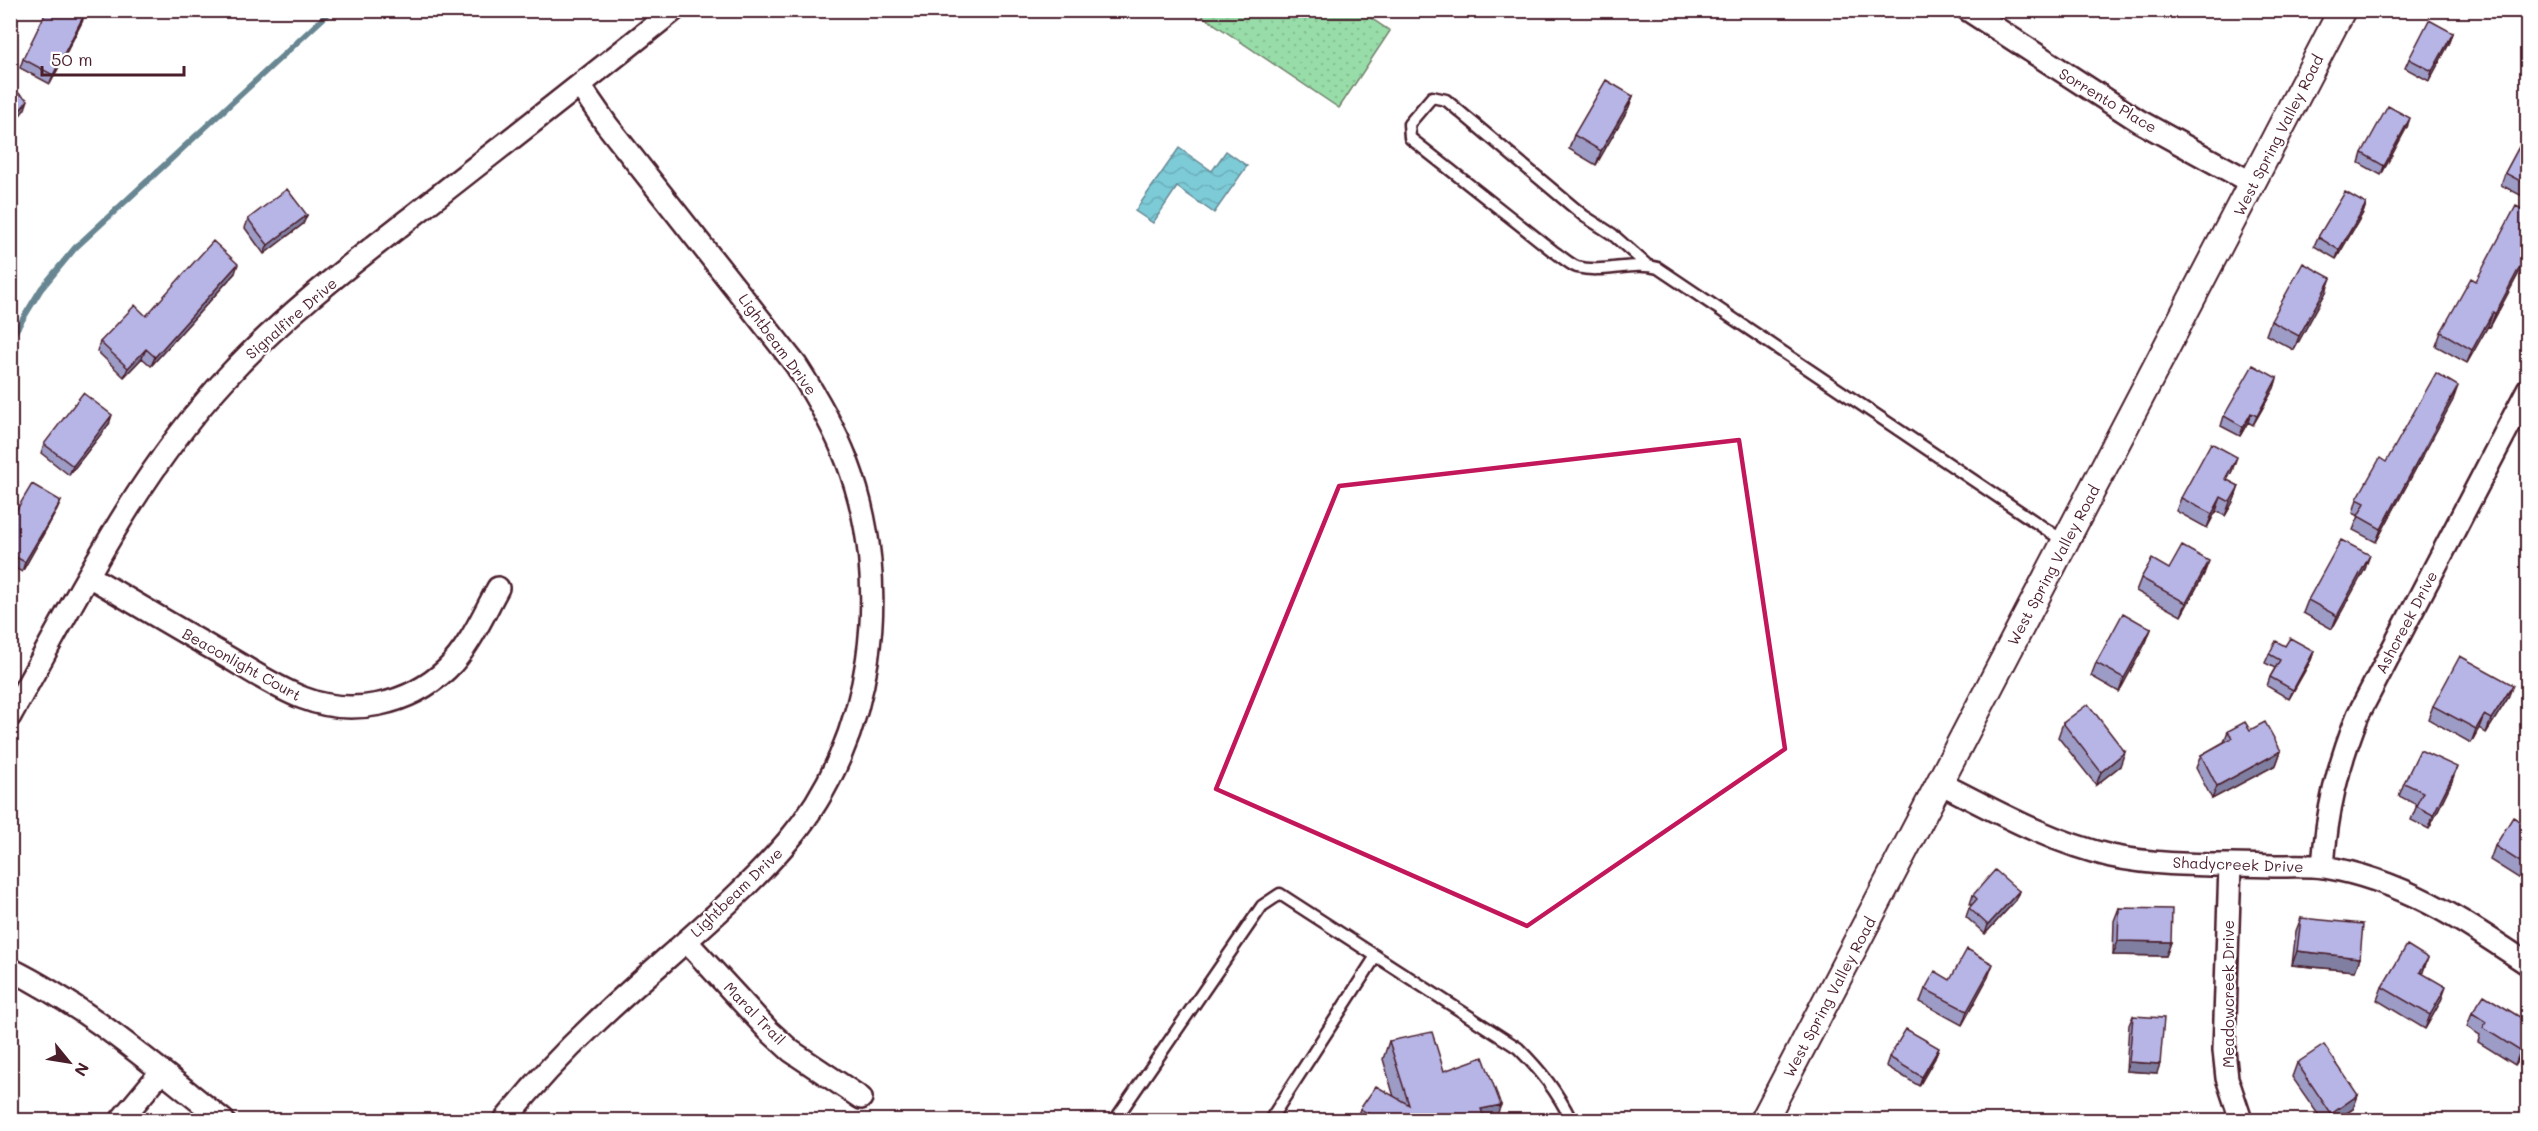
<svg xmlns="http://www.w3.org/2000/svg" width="2538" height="1131" font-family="Mali,sans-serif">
<defs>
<pattern id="park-dots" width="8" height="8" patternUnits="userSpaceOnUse" patternTransform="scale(1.5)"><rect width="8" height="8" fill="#98dda9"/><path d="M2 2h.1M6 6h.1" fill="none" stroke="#84bd92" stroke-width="1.8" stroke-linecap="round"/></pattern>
<pattern id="water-waves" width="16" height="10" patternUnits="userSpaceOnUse" patternTransform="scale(1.5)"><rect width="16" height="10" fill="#7bcbd7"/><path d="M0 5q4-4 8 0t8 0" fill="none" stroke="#6caeb9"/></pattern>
</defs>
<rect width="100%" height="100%" fill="#fff"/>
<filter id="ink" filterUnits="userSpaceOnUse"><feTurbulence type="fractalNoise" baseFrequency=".0167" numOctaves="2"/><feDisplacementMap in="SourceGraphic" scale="12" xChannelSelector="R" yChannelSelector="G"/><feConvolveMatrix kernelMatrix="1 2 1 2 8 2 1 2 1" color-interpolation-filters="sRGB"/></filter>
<g filter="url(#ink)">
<!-- park -->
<path fill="url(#park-dots)" stroke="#717e6a" stroke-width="1.5" d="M1195,11H1360L1390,31L1339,108Z"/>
<!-- water -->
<path fill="url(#water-waves)" stroke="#678692" stroke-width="1.5" d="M1179,148L1212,171L1226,151L1247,166L1214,213L1177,187L1153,223L1135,211Z"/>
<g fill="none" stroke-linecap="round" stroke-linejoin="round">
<!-- stream -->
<path stroke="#678692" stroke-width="6" d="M10,340L41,289L75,248L332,10"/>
<defs>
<path id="service" d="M1647,265L1612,234L1584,216L1446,100L1432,97L1409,124L1410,138L1553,251C1561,256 1569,264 1577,267C1603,274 1632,261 1658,268L2065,542
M1115,1120L1262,906L1280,894L1518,1048C1541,1071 1557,1091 1571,1120
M1270,1120L1376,956"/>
<path id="minor" d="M1968,10L2139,121L2252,183
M89,576C131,601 173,626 215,650C244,666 272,686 303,698C352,717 409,705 447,669C469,648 483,615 498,588
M10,716C76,599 136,475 228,376C283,316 350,265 414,215C501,147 588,79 674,10
M1940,783C1995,811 2050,842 2111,856C2163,867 2220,864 2274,866C2290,866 2308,865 2324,867C2403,880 2462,920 2528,964
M2230,865L2224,1050L2227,1078L2241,1120
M2323,867C2327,810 2337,768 2358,715L2528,389
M686,941L768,1030L791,1051L861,1098
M10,969C89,1008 155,1067 223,1120
M121,1120L161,1072
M505,1120C532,1087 561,1055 592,1026C656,964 729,910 788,841C874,740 894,584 847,461C834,427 816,396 796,365L607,125L580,86"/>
<path id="tertiary" d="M1764,1120L2342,10"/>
</defs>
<!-- service casing -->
<use href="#service" stroke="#4a1f2b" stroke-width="15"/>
<!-- minor casing -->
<use href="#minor" stroke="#4a1f2b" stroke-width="26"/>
<!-- tertiary casing -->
<use href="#tertiary" stroke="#4a1f2b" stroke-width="30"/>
<!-- service -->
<use href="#service" stroke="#fff" stroke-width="10"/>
<!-- minor -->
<use href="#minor" stroke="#fff" stroke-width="21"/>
<!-- tertiary -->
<use href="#tertiary" stroke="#fff" stroke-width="26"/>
</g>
<!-- wall -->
<path fill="#9d9cc6" stroke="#4a1f2b" stroke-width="1.5" d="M82,22L50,84L20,68L23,59Z
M2453,33L2450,42L2429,81L2405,68L2409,59Z
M1633,96L1628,109L1596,165L1569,149L1574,135Z
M2407,127L2381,175L2359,163L2362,153Z
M2528,130V199L2501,185L2505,173Z
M2366,204L2363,213L2336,259L2314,246L2318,237Z
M2528,212V242L2523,251L2522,267L2490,327L2488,326L2467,363L2436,346L2441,332L2476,281Z
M307,215L303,224L264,254L245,228L248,219Z
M235,273L151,366L142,358L124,377L97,351L100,342L146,316Z
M2326,292L2294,350L2266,335L2271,321Z
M2277,378L2274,388L2253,425L2248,422L2240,436L2221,426L2224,416Z
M2453,400L2376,542L2353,530L2359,516L2353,513L2357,499L2386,462Z
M109,424L69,475L41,453L44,444Z
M2232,471L2227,480L2239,486L2234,500L2225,516L2216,511L2207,528L2176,511L2181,498Z
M61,501L57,510L22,572L10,565V521Z
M2169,569L2204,574L2181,616L2136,591L2141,578Z
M2365,569L2332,629L2303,613L2308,600Z
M2151,629L2146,642L2119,692L2091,676L2096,663Z
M2285,646L2314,651L2311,660L2289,699L2267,686L2270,677L2275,668L2265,663L2269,654Z
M2508,698L2486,733L2479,728L2471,743L2428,719L2433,706Z
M2063,723L2120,766L2096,785L2058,737Z
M2250,730L2281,751L2276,765L2212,799L2196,768L2201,755L2224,742L2228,731Z
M2452,781L2429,829L2411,820L2417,805L2399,796L2404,783Z
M2528,826V884L2490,860L2495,846Z
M2019,891L2015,901L1985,934L1966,917L1969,908L1971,905L1970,904L1973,895Z
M2119,908L2171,942L2166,956L2113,955L2114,921Z
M2301,918L2360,958L2355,971L2292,965L2296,931Z
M2423,972L2422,973L2441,1001L2425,1029L2377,1000L2382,987Z
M1988,977L1962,1025L1920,1002L1925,989Z
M2472,1013L2528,1045L2515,1065L2478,1042L2480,1035L2467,1027Z
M2133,1016L2157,1073L2126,1071L2129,1025Z
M1389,1041L1444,1071L1495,1120H1356L1360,1109L1394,1097L1383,1059Z
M1889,1057L1935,1058L1919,1086L1886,1066Z
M2297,1063L2358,1095L2353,1109L2336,1120H2322L2292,1077Z"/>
<!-- shaded-wall -->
<path fill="#807fa1" stroke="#4a1f2b" stroke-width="1.5" d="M85,13L82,22L50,84L53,75Z
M2453,33L2450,42L2429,81L2432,71Z
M1633,96L1628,109L1596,165L1601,151Z
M28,100L25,109L10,128V123Z
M2410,118L2407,127L2381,175L2384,166Z
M2366,204L2363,213L2336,259L2339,250Z
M307,215L303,224L264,254L268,245Z
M2528,237V242L2516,264L2521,250Z
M2527,253L2522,267L2490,327L2495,314Z
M238,264L235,273L151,366L155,357Z
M2331,278L2326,292L2294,350L2299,336Z
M2493,312L2488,326L2467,363L2472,350Z
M146,349L142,358L124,377L128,368Z
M2277,378L2274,388L2253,425L2257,416Z
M2458,386L2453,400L2376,542L2381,529Z
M2251,413L2248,422L2240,436L2243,427Z
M112,415L109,424L69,475L73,466Z
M2237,457L2232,471L2220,493L2225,479Z
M2239,486L2234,500L2225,516L2230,502Z
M2221,497L2216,511L2207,528L2212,514Z
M61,501L57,510L22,572L25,562Z
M2370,555L2365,569L2332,629L2337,616Z
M2209,561L2204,574L2181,616L2186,603Z
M2151,629L2146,642L2119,692L2124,678Z
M2314,651L2311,660L2289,699L2293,690Z
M2513,685L2508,698L2486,733L2491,719Z
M2484,715L2479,728L2471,743L2476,729Z
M2281,751L2276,765L2212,799L2217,786Z
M2125,752L2120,766L2096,785L2101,772Z
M2457,767L2452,781L2429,829L2433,815Z
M2019,891L2015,901L1985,934L1988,925Z
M2118,941L2171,942L2166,956L2113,955Z
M2297,951L2360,958L2355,971L2292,965Z
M2428,958L2423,972L2415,985L2420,972Z
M1993,964L1988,977L1962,1025L1967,1011Z
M2446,987L2441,1001L2425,1029L2430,1015Z
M2528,1040V1045L2515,1065L2520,1051Z
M1939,1048L1935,1058L1919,1086L1922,1077Z
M2129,1062L2160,1064L2157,1073L2126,1071Z
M2358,1095L2353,1109L2336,1120H2329L2331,1114Z
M1501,1105L1495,1120H1477L1481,1109Z"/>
<!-- building -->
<path fill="#b7b5e6" stroke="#4a1f2b" stroke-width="1.5" d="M47,10H80L85,13L53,75L23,59Z
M2429,20L2453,33L2432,71L2409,59Z
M1606,80L1633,96L1601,151L1574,135Z
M10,87L28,100L10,123Z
M2388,106L2410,118L2384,166L2362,153Z
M2528,130V185L2505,173Z
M287,189L307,215L268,245L248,219Z
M2345,192L2366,204L2339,250L2318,237Z
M2516,206L2528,212V237L2521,250L2527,253L2495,314L2493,312L2472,350L2441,332L2471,278L2476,281Z
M213,241L238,264L155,357L146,349L128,368L100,342L135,305L146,316Z
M2303,263L2331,278L2299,336L2271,321Z
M2253,365L2277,378L2257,416L2251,413L2243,427L2224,416Z
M2436,373L2458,386L2381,529L2358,516L2365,503L2357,499L2380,458L2386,462Z
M83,393L112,415L73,466L44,444Z
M2211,443L2237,457L2225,479L2239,486L2230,502L2221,497L2212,514L2181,498Z
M32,484L61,501L25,562L10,554V521Z
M2341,540L2370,555L2337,616L2308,600Z
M2182,546L2209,561L2186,603L2141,578L2152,559L2169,569Z
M2123,613L2151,629L2124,678L2096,663Z
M2290,638L2314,651L2293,690L2270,677L2280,660L2269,654L2276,641L2285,646Z
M2460,656L2513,685L2491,719L2484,715L2476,729L2433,706Z
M2088,704L2125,752L2101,772L2063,723Z
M2245,722L2250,730L2265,722L2281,751L2217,786L2201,755L2232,738L2228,731Z
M2420,750L2457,767L2433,815L2416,806L2423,792L2404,783Z
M2513,817L2528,826V867L2495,846Z
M1995,870L2019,891L1988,925L1969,908L1977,899L1973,895Z
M2119,908L2172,909L2171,942L2118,941Z
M2301,918L2363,924L2360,958L2297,951Z
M2407,945L2428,958L2420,972L2446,987L2430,1015L2382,987Z
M1967,949L1993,964L1967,1011L1925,989L1935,971L1950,980Z
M2484,995L2528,1022V1040L2520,1051L2483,1028L2486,1022L2472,1013Z
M2133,1016L2164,1018L2160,1064L2129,1062Z
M1906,1029L1939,1048L1922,1077L1889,1057Z
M1432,1032L1444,1071L1483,1057L1501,1105L1481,1109L1485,1120H1381L1360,1109L1376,1086L1409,1105L1389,1041Z
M2324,1045L2358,1095L2331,1114L2297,1063Z
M2180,1115L2184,1120H2173Z"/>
</g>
<!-- marked area -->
<path fill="none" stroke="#c2185b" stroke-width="4.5" stroke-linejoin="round" d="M1739,440L1785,749L1527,926L1216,789L1339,486Z"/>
<g text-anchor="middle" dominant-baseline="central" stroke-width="4.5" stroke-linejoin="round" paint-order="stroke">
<!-- street labels -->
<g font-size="15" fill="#4a1f2b" stroke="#fff">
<text transform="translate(2108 100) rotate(31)">Sorrento Place</text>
<text transform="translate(2278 135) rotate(-63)">West Spring Valley Road</text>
<text transform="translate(291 318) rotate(-41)">Signalfire Drive</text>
<text transform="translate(778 344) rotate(54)">Lightbeam Drive</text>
<text transform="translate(2053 565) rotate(-62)">West Spring Valley Road</text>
<text transform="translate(2406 622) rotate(-62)">Ashcreek Drive</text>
<text transform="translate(242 664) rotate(29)">Beaconlight Court</text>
<text transform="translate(2238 864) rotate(2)">Shadycreek Drive</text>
<text transform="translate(736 892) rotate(-44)">Lightbeam Drive</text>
<text transform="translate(2228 994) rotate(-90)">Meadowcreek Drive</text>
<text transform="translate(1829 997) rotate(-62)">West Spring Valley Road</text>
<text transform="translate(755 1013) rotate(46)">Maral Trail</text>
</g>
</g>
<!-- margin -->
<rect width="2538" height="1131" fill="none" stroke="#fff" stroke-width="36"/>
<rect x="18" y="18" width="2502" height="1095" fill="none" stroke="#4a1f2b" stroke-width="2" filter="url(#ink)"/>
<!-- north arrow -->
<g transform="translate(69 1062) rotate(120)" stroke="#ffffff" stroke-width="4.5" paint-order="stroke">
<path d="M0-4.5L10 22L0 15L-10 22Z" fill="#4a1f2b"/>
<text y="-9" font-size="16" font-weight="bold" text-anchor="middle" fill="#4a1f2b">N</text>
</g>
<!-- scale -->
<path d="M42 66v9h142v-9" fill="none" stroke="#4a1f2b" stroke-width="3"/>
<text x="51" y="66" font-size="18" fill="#4a1f2b" stroke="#ffffff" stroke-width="4.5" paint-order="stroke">50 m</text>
</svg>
